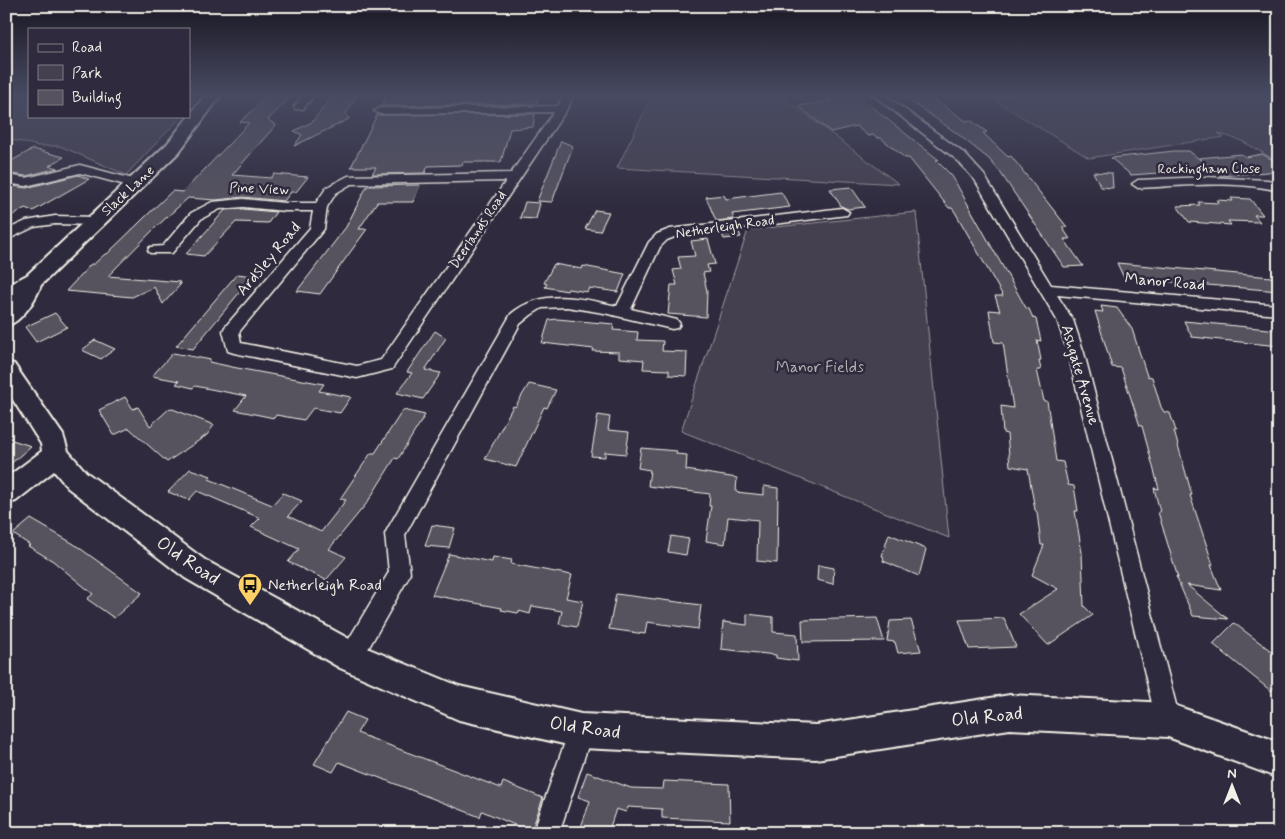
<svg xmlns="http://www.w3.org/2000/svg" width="1285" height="839" font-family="Mynerve,sans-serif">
<rect width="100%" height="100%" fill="#2f2a3d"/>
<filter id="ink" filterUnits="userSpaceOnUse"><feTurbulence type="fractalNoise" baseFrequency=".02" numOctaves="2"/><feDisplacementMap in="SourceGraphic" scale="10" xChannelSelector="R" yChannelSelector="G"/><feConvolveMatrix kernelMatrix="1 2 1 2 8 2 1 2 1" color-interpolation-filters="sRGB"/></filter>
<g filter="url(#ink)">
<!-- green -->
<path fill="#454050" stroke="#9c989c" d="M6,94H29V116H182L126,175L60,146H38L6,138Z
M653,94H778L899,184L617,168Z
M1018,94H1279V162L1242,141L1218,133L1224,137L1089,158L991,98Z
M916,212L949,538L681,431L748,230Z"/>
<!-- building -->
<path fill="#56525f" stroke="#f4f1e8" d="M270,94H293L268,120L276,125L232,175L271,178L274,174L308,177L296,192H291L284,201L243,197L216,200L188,198L155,228L108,276L180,282L178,284H181L163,304L154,287L132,297L66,291L91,264H94L105,254H107L172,191L183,192L249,123L240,122Z
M334,94L357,95L346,113L349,119L294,146L302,135L294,131L312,122Z
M538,94L536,104L381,106L387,95Z
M823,94H853L858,96L939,160H936L952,176L1026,308L1029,309L1033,318L1036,319L1041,341L1037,340L1041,360H1039L1041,370H1037L1044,401H1047L1056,461L1063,462L1068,485L1074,486L1078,511H1075L1082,553L1084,606L1093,615L1048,645L1019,614L1058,589L1032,575L1044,545H1041L1037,512L1035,510L1028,469L1010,466L1007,434L1003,433L1001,406L1013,408L1003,343L994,342L989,310L1000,311L995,296H1003L955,212L952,208H949L909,158H905L881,138H878L874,135L868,136L856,126L831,132L798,106L830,101Z
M900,94H927L966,121L970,120L987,132L983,133L1008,157L1011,156L1067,227H1062L1070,239H1064L1083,266L1064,267L1000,172L989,159L955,132Z
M535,114L533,127L510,129L501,162H463L462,165L428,166L425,173L372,174L376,167H351L377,115Z
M561,141L573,146L552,202L537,201Z
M33,149L64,157L49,166L58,168L26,176L6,173V164Z
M1174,151H1189L1212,169L1131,175L1111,158Z
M1241,154L1246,157L1262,154L1279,163V171L1221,176L1199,158Z
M1093,172L1112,173L1113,188L1101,187Z
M78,175L89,179L33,211L25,208L6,219V185L26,188Z
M420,185L413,202H377L359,229H367L320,294L297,291L346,227L367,186Z
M851,187L865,207L848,209L841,206L830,189Z
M781,192L790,207L732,214L734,219L716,221L706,197L724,195L726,199Z
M1231,198L1250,199L1263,215H1254L1260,222L1228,221L1231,225L1189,222L1177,206L1200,205L1198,202L1219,203L1216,200L1233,201Z
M525,202L540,203L536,219L520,218Z
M243,209L276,212L268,223L236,222L204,256L186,254L225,210Z
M595,210L609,212L600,231L585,229Z
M738,230L741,237L724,239L721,232Z
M708,239L715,264L707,265L709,272L703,273L707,291L706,317L668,314L671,285H677L673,270L681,269L678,257L695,256L691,241Z
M1117,263L1271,277L1279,288V291L1124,278Z
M554,264L582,269L583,266L625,274L618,292L589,288L587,292L568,289L567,291L545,287L547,284L544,283Z
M237,274L253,276L193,349L176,346Z
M1101,306L1117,308L1132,329L1147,376L1152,377L1161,407L1164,412L1170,413L1176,431H1174L1192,495H1190L1213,565H1211L1221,590L1187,585L1228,619L1193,616L1176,576L1178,578L1158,512H1160L1154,488L1159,489L1142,426H1140L1121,368L1112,367L1095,311L1103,312Z
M55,313L67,327L36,342L25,327Z
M557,319L614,324L613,330L638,332L637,340L663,341L662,351L687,352L686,376L669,375V370L643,369L644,360L619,358V352L593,351L594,349L542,343L549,320Z
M1184,321L1279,330V346L1192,337Z
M435,331L446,338L425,370L441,373L423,399L397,393L412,373L407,372Z
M95,340L115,349L101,359L82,350Z
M173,353L211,360L209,362L237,368L324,384L319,391L351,397L340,413L313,408L304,420L276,415L274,418L235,410L246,396L195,386L193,388L176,384L179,381L152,376Z
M529,384L556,390L547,408L544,407L516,467L485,459L513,406L515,407Z
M125,397L133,409L138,407L150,426L170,408L214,425L207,435L167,462L129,428L114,435L99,410Z
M403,410L425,415L398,459L395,458L367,503L329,549L346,557L326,580L288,562L299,549L251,527L260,518L197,491L189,500L168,492L190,469L211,476L209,479L272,505L283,493L302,501L288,516L321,532L346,500L340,499L371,453H375Z
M598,415L610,417L608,430L629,432L626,454L605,452V457L591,456Z
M6,438L31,446L6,468Z
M641,448L677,451L676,454L687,455L686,470L737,478L736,492L764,495V486L778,488L777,563L757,561L758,520L728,517L725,544L706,541L711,506H709L710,494L648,486L650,470L638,468Z
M31,519L74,544L142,593L114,618L87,599L93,594L53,561L28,546L30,545L13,534Z
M432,525L455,528L449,548L425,546Z
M889,534L926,549L919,576L883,561L884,557L882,556Z
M671,536L689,539L686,555L668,552Z
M449,554L492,562L493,557L512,560L511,564L572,575L566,598L583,601L577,627L559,624L562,611L532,606L530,614L519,611L518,613L501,610L502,608L432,595Z
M818,565L834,568L833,584L817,580Z
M616,594L701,605L698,629L647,622L645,634L609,629Z
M747,614L773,617V632L797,634L798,661L776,658V655L721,649L723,622L747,625Z
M877,618L884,641L803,642L802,620Z
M1004,618L1016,647L969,649L959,620Z
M911,620L921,651L898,653L895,642L887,641L890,621Z
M1234,623L1279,657V683L1271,691L1213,644Z
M346,712L365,720L357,733L501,788L503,782L543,798L531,832L482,811L480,817L339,762L333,772L314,764Z
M587,772L631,788L663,789L664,781L729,784L730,821L662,818V809L628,807L626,812L616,809L608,833H579L590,801L578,797Z"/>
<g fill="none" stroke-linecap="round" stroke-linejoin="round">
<defs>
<path id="street" d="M304,94H315L303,109H295L294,107Z
M564,94H574L567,109L392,369L357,378L234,353L228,351L223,331L225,327L310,228L313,211H285L243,207L220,209L201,219L172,253H150L148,250L150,247L163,246L191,213L212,202L243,199L285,203H316L327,187L348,176L511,173L554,112L380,114L374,111L380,108L558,106ZM506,181L381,360L357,366L241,343L239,332L324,229L327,207L336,193L351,184Z
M872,94H884L965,154L984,175L1051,285L1279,305V315L1057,295L1073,320L1084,353L1180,720L1176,728L1168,732L1160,728L1156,720L1068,353L1057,320L975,180L957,160Z
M80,165L141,181L143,184L137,188L80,173L26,186L6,183V175L26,178Z
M1206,177L1268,180L1279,183V191C1235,180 1183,186 1138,188L1132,184L1138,180Z
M842,208L849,212L847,215L677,236L667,240L660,247L631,309L677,320L680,324L677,328L672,329L604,313L567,307L542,308L531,315L520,324L405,535L410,573L407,580L359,665L351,668L343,665L340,657L343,649L389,572L385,534L388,528L511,314C541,288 582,298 617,306L649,242L657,234L670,229Z
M55,216L96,217L103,221L96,225L55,224L34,227L13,237L6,238V230L26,221Z
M581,719L590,722L593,731L559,833H533L572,722Z"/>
<path id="secondary" d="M206,94H222L179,152L41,285C36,299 22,322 6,326V304L9,301L6,302V286L27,275L167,144Z
M6,362L14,364L63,435L68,451L86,472L205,560L362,646L459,686L581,714L816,725L1010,695L1168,703L1279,742V778L1168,737L1010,729L816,759L581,748L459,720L340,668L185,578L68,488L54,471L16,501L6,504V478L42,451L41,444L6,389Z"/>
</defs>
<!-- street casing -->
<use href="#street" stroke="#f4f1e8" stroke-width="3"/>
<!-- secondary casing -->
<use href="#secondary" stroke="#f4f1e8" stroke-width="4"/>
<!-- street -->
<use href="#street" fill="#2f2a3d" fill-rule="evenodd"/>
<!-- secondary -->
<use href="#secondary" fill="#2f2a3d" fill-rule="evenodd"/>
</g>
</g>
<!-- sky -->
<linearGradient id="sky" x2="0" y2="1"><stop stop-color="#1a1722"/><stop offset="0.45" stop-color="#474a62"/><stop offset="1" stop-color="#474a62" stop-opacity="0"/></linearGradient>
<rect width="1285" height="211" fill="url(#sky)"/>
<!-- icons -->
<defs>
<symbol id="bus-pin" viewBox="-11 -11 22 30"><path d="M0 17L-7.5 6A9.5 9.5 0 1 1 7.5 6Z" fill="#ffd166" stroke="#2f2a3d"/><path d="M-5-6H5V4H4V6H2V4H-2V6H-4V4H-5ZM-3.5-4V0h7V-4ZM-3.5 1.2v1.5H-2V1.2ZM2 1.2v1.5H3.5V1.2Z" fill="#111"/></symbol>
</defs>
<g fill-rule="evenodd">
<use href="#bus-pin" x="236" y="571" width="28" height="38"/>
</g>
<g text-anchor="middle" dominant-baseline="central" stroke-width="5" stroke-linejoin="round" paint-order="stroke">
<!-- far-street labels -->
<g font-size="14" fill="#f4f1e8" stroke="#2f2a3d">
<text x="1209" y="169">Rockingham Close</text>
<text transform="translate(259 189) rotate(2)">Pine View</text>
<text transform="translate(128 191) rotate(-43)">Slack Lane</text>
<text transform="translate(725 227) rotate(-8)">Netherleigh Road</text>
<text transform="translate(478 230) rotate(-56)">Deerlands Road</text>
</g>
<!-- street labels -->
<g font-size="16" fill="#f4f1e8" stroke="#2f2a3d">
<text transform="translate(269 259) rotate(-50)">Ardsley Road</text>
<text transform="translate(1165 282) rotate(5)">Manor Road</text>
<text transform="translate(1080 375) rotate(74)">Ashgate Avenue</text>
</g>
<!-- park labels -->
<g font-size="16" fill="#b7b3b3" stroke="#2f2a3d">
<text x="820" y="367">Manor Fields</text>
</g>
<!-- poi labels -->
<g font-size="16" fill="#f4f1e8" stroke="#2f2a3d" text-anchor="start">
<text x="268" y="585">Netherleigh Road</text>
</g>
<!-- near-street labels -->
<g font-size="19" fill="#f4f1e8" stroke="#2f2a3d">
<text transform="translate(188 561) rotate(34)">Old Road</text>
<text transform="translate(987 717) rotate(-6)">Old Road</text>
<text transform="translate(585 728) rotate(8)">Old Road</text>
</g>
</g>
<!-- margin -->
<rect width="1285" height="839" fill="none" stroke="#2f2a3d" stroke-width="25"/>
<rect x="12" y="12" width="1260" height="814" fill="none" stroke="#f4f1e8" stroke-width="2" filter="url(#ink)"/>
<!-- legend -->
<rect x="28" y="28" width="162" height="90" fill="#2f2a3d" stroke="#7e7a81"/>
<rect x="38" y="44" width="25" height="8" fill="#2f2a3d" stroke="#7e7a81"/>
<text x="72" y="52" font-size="15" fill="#f4f1e8">Road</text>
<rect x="38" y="65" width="25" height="15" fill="#454050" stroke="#7e7a81"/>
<text x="72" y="78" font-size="15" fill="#f4f1e8">Park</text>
<rect x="38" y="90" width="25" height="15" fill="#56525f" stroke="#7e7a81"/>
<text x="72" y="102" font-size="15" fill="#f4f1e8">Building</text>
<!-- north arrow -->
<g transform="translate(1232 786)" stroke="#2f2a3d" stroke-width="4" paint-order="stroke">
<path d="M0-4L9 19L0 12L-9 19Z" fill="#f4f1e8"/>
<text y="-8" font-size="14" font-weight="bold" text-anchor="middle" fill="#f4f1e8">N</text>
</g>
</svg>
